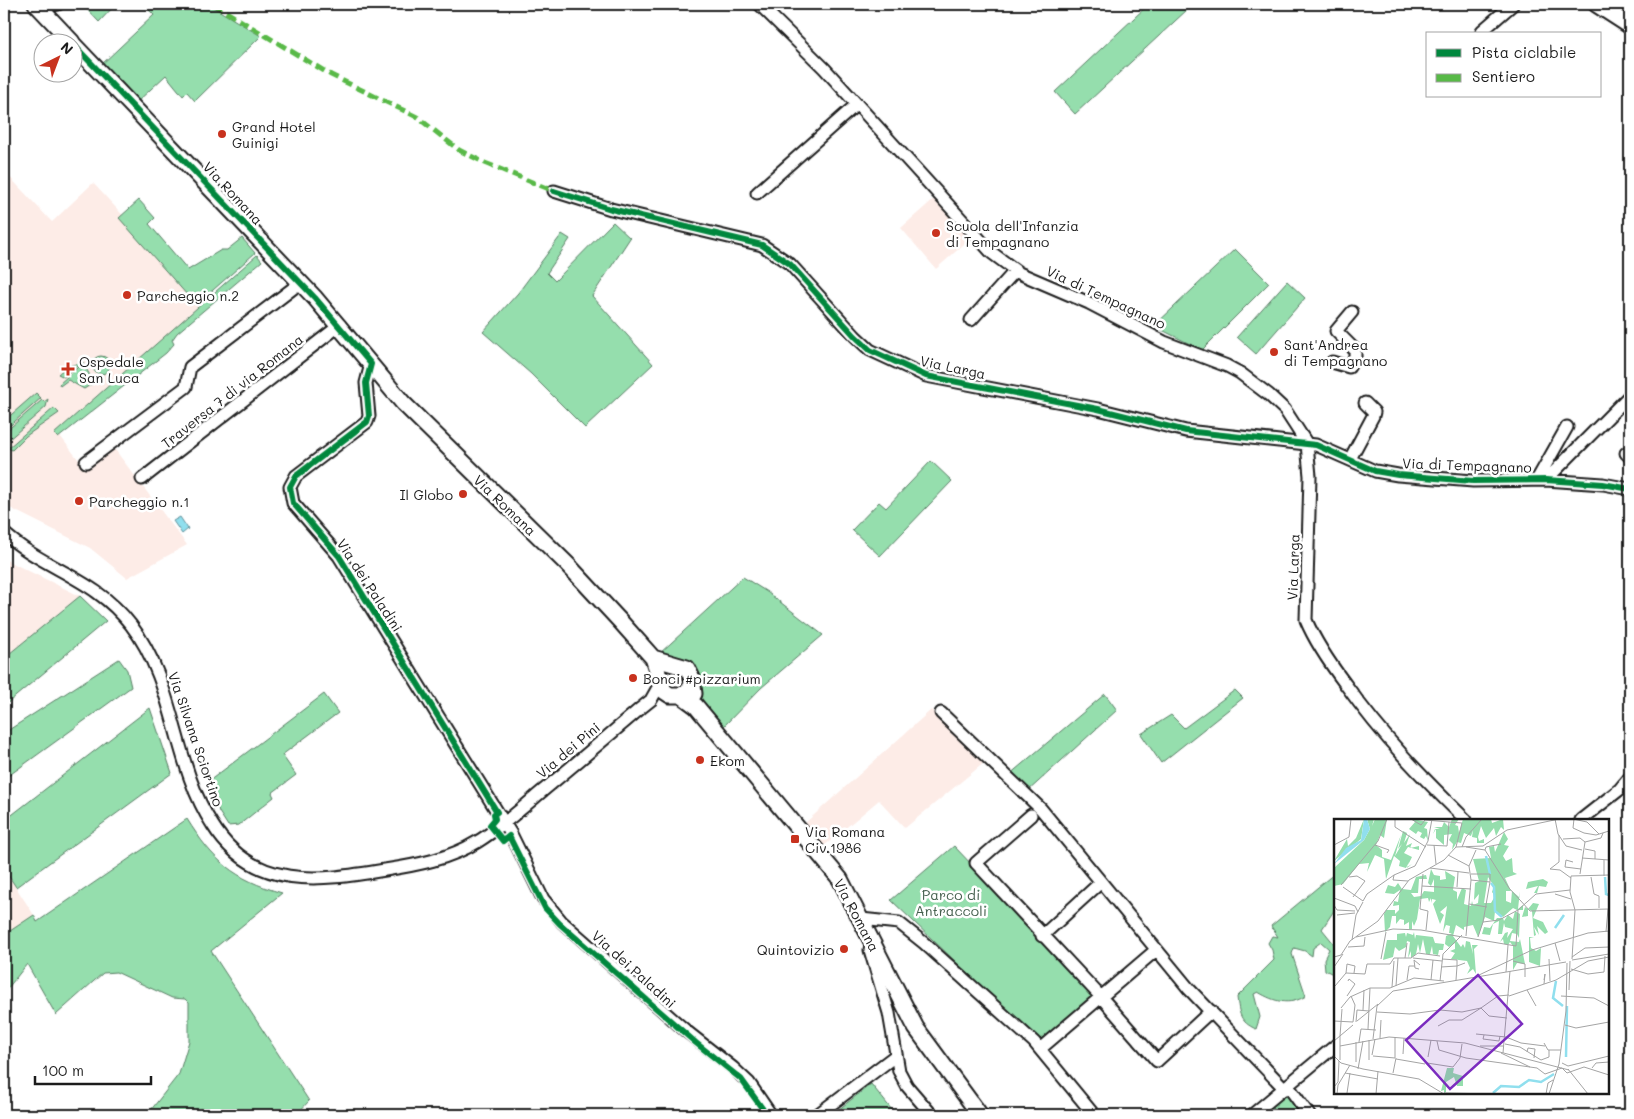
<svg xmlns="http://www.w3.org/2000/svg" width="1634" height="1119" font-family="Mali,sans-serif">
<rect width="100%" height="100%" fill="#fff"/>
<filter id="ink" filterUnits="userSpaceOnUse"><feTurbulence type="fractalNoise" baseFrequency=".02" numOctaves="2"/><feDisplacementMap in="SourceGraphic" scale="10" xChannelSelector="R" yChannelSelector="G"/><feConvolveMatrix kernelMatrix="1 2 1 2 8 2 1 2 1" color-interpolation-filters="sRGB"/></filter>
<g filter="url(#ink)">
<!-- built -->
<path fill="#fdece7" d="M4,171L52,222L93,183L206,305L57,432L85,468L113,447L187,545L127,578L90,548L4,505Z
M935,198L971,238L936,269L901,228Z
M4,559L80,596L4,658Z
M931,710L985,762L905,828L879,800L823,847L804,824Z
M4,869L34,915L4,935Z"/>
<!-- green -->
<path fill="#95dead" stroke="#587d64" d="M82,4H116L99,22Z
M143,4H208L261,36L195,101L187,92L183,96L166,75L136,103L101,65L154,15Z
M1149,4H1183L1188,9L1075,114L1055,92Z
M139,200L155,218L149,224L188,270L221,250H227L242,238L255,253L196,305L119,218Z
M613,222L630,238L592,296L653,364L585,428L531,374L483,332L518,293L562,234L570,239L547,273L555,281Z
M1235,249L1269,283L1202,350L1154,326Z
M257,255L262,261L177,333L172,340L174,344L166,353L58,438L54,434Z
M1287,281L1305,298L1256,354L1237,337Z
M92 365a9 9 0 1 1 18 0a9 9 0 1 1-18 0Z
M83,362C85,369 93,377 92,384L84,389L68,380L60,386L59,384L78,367L77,366L64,377L58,374L66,367Z
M36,393L41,398L4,431V421Z
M48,399L46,407L7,441L8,443L4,446V433L42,400L44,402Z
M54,408L59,413L26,436L12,450L8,448Z
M931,461L952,481L880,556L852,530L879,502L886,508Z
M743,577L767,592L823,635L761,688L722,728C714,718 704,707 700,695C697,684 703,671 692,662C682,654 669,661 659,654Z
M80,596L106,621L4,706V658Z
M119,659L127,670L131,687L4,779V733Z
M1235,690L1243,698L1161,763L1141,734L1171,715L1184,728Z
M324,694L338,713L282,755L296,775L272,793L274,797L239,825L228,826L219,812L209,781Z
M1105,694L1117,710L1027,792L1009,775Z
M150,708L172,773L16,887L4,869V821Z
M187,819C213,861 234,879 282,893L211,951L309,1101L296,1115H147L179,1074L189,1041V1003L185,999L172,998L116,972L103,973L56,1015L27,964L4,993V935L34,915L37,922Z
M954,846L1096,995L1042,1044L891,900Z
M1335,873V909L1322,929L1335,945V975L1325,970L1324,959L1329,949L1321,942L1313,948L1312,956L1305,951L1294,948L1292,954L1306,996C1289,1006 1275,1002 1258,992L1254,994L1260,1017L1256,1029C1240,1022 1239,1014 1237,997L1274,960L1272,950L1268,943L1272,936L1278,937L1271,926Z
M871,1084L896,1115H834L833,1114Z
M1287,1094L1302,1114L1301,1115H1260Z"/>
<!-- water -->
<path fill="#90dfee" stroke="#62919a" d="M180,517L188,529L182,534L173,521Z"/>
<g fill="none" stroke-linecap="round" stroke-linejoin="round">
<defs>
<path id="minor" d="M759,4L824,68L992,253L1019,273L1089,303L1164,342L1227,366L1240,373L1269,395L1285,410L1307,444
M42,10L51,5L58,4
M1482,31L1513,4
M554,191L611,209L762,245L790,264L855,336L870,350L926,376L1098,409L1186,431L1316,445L1375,471L1398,475L1473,481L1546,480L1603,484L1630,489
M757,193L857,104
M971,320L1015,271
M1332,362L1349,367L1355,357V350L1336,331L1352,312
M371,364L366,383L369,416L367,422L296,476L290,487L293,503L339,556L511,834L543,899L562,922L686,1031L733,1068L749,1083L771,1115
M1307,444L1310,476L1306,620C1316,644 1331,665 1346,685C1383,737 1421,776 1466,820
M1626,453L1630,457
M1350,459L1373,416L1374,412L1365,403
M86,462L186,387L190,367L300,283
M142,479L340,325
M1537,480L1567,427
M1546,480L1630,395
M4,533C45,570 94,577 131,625C176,683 173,764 212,824C253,891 319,881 385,870C417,865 449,859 477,842C500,828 520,810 540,793C574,765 607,737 641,708L651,700L660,684
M941,713L1041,809L1189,989L1285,1089
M1031,815L976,863L1101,997L1157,1061L1211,1011
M1581,820L1619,790L1630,777
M861,919L899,923L924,943L1034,1042L1094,1115
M1042,936L1101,882
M871,945L870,950L889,1013L899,1071L907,1086L932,1115
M1040,1049L1156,950
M1288,1086L1309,1115
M817,1115L895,1056
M1252,1115L1335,1046"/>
<path id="major" d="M36,4L72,42
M1596,4L1630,26
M72,43L315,298L403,403L568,565L620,621L653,658L664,691L670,695H681L688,691L692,685
M653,658L687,668L692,678L694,694
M681,695L696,706L840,879L916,1028L980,1115"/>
</defs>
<!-- minor casing -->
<use href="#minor" stroke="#1c1c1c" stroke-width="15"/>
<!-- major casing -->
<use href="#major" stroke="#1c1c1c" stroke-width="19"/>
<!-- minor -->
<use href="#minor" stroke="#fff" stroke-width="11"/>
<!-- major -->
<use href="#major" stroke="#fff" stroke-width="15"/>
<!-- quiet -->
<path stroke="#58b947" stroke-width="5" stroke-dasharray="10 5" stroke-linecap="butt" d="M213,4L331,75L417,117L459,150L485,163L554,191"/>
<defs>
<path id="cycleway" d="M72,43L315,298L371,364L366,383L369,416L367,422L296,476L290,487L293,503L339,556L497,812L494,814L495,819L490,825L503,841L509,836L545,908L560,924L696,1043L741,1079L767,1115
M554,191L611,209L762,245L790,264L855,336L870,350L926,376L1098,409L1186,431L1316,445L1375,471L1398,475L1473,481L1546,480L1603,484L1630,489"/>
</defs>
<!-- cycleway casing -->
<use href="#cycleway" stroke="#fff" stroke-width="9"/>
<!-- cycleway -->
<use href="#cycleway" stroke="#00873e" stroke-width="6"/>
</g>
</g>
<!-- markers -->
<g fill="#c8321e" stroke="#fff" stroke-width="2">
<circle cx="222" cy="134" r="5"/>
<circle cx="936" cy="233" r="5"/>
<circle cx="127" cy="295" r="5"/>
<circle cx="1274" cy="352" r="5"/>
<path d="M65.5 361.5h5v5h5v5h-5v5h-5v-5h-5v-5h5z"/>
<circle cx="463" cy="494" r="5"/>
<circle cx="79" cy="501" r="5"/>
<circle cx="633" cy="678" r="5"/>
<circle cx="700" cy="760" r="5"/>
<rect x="790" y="834" width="10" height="10" rx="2.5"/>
<circle cx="844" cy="949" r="5"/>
</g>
<g text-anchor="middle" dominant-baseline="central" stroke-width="5" stroke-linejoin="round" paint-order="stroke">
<!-- poi labels -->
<g font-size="14" fill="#1c1c1c" stroke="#fff" text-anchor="start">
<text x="232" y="126">Grand Hotel<tspan x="232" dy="16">Guinigi</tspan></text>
<text x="946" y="225">Scuola dell'Infanzia<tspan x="946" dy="16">di Tempagnano</tspan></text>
<text x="137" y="295">Parcheggio n.2</text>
<text x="1284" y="344">Sant'Andrea<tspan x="1284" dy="16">di Tempagnano</tspan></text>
<text x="79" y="361">Ospedale<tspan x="79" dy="16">San Luca</tspan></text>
<text x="453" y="494" text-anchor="end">Il Globo</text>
<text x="89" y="501">Parcheggio n.1</text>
<text x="643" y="678">Bonci #pizzarium</text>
<text x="710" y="760">Ekom</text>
<text x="805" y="831">Via Romana<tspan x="805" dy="16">Civ.1986</tspan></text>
<text x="834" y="949" text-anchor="end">Quintovizio</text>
</g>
<!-- street labels -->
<g font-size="14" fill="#1c1c1c" stroke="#fff">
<text transform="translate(233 193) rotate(47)">Via Romana</text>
<text transform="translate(1106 297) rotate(25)">Via di Tempagnano</text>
<text transform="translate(953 367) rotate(12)">Via Larga</text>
<text transform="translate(232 391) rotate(-38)">Traversa 7 di via Romana</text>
<text transform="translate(1467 465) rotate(2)">Via di Tempagnano</text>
<text transform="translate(505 505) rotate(44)">Via Romana</text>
<text transform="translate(1293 567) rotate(-88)">Via Larga</text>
<text transform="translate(370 585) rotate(57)">Via dei Paladini</text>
<text transform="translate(196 739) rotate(71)">Via Silvana Sciortino</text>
<text transform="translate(568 750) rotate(-40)">Via dei Pini</text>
<text transform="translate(857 915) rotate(62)">Via Romana</text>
<text transform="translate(634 969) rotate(42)">Via dei Paladini</text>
</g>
<!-- park labels -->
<g font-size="14" fill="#46604f" stroke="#fff">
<text x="951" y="894">Parco di<tspan x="951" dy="16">Antraccoli</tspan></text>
</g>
</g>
<!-- overview -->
<g transform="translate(1334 819)">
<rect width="275" height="275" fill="#fff"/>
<path d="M30,0L27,20L0,42L13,20L14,27L22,19ZM33,0H40L38,7L41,0H53L50,19L46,16L42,26L48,31V38L57,41L67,16L61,37L68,25L64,30L69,12L73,14L70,24L76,15L72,27L78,24L76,29L85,27V31L74,28L70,34L78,38L73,48L78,45L73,49L75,43L72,49L65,47L66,42L60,37L52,60L50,40L41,36L33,53L35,44L25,45L9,65L0,67V49L30,21L36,10ZM79,0L94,3L90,9L93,10L94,22L92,17L90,20L86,18L88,14L84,12L82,15L75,10L81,3ZM118,0H125L121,6L124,7L125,14L129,0H157L158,4L169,0L170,11L167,8L162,17L160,9L152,19L147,7L144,18L145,22L150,20V24H143V19L138,18L139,11L137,17L130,14L127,24L123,23L118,31L119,25L115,21L118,15L110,16V26L102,19V10L99,15L101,10H106L100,8H108L110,3L115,8ZM170,13L174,20L170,26L175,27L169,37L172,42L178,39L179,53L183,55L171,59L177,72H172V82L177,84L178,72L185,78L186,72L184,90L189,86V91H183L179,89L169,98L161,92L160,102L151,98L144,118L139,106L130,108V111L122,106L119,117L127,128L129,125L131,129L132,122L136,123L139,135L138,126H144L140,130L142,155L139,150L133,155L136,149L133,142L117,140L121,134L116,132L121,130V124L115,128L111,125L112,117L118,114H115L116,107L112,106L109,113L113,87L106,93L110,96L106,105L99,85L102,81L98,80L97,84V79L95,83L94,79L86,80L83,100L80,107L78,102V110H75V103L70,106V101L66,100L62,105V97H58L56,108L51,113L50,95L52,91H61V95L65,91V86L59,87L60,82L64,83L66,71L60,75L51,74L54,66L61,68L64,64L68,70L77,71L82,58L92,56L93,60H85L84,74H77L80,78L87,77L90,72L100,73V60L97,67L94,64L97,50L100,56L106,57V61L112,60L111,52L121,58L119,71L123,73V81L128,69L132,71L130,85L137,87L138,82L139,86L144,84L145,75L140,81L141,64L145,62L139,40L157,39L155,28L160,27L161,33ZM154,58L160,67L158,73L161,77L157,84H150ZM209,60L214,63L212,68L205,67L203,74H200L204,67L192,70L194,63ZM199,84L205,85L199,99L209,103L214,113L211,115L203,107L205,116L200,108L202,116L200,117L198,92L194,90V97L188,98L191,88L194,90ZM181,92L186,95L185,119L183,115L178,114L176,122L185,123L186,120L191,145L183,144L179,151V127L176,123L174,126L170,125L169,120L166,123L171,114L174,113L173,119L179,110L171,108L170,104L168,115H164L165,102L159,105L156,116L148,115L150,108L156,109L163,99H169L170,102L174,96L179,100ZM80,113L81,120L82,116L99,118L101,124L110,125L109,131H105L104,136L99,135L98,127L96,135H92L89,120L86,134L84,125L82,135L77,139V132L74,139L76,123L73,122L72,128L65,132L61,128L59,138L49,141L53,121H63V115L71,114L72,118L73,114L79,116ZM195,118H200L196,119L197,129L202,132L207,129L206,147L195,143ZM113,249H120L119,254L129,257V267H123L120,258L112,263V273L110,274V271L107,272Z" fill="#95dead" fill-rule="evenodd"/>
<path d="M30,0H33L36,10L30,21L0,45L12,29L27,21Z" fill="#90dfee"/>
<path fill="none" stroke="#90dfee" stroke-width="2.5" d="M152,37L156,55M271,58L272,75L275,76M157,64L160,68L161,92L168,98M221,109L230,96M222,162L219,179L229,187M232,238L233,187M159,274L167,267L185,268L195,261L207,263L220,255"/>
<path fill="none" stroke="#a4a4a4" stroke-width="1" d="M61,0V8L92,28M77,0L87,6L91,1L115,3L113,27M221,0L224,15L232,27L248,31M239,0L253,3L265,15M240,0L239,9L250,14L262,16L275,12M115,3L128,4L122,28M225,16V43L216,50L226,51L237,59M229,20L246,19L251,23M251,23L267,19L269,14M0,26L15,18L17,0M41,26L55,31L53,34M93,26L113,27M100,26L102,45M128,28L132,18L148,0M132,28L151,31M251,30L261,32V40M151,31L175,69L196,92L275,90M151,31L152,28L167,25M114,36L135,47M248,39L275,41M239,43L232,41L231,48L247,50M96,49L135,54M89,55L86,90L94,92L92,111M137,55H156V63M246,55L251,23M60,56L59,61L74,62M270,57V41M15,58L23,57L31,62M257,58L260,75L265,77V89M137,61L156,63L149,103M7,66L44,22L53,0M88,67L137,70M9,68L29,82M123,68L124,53M221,75L237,80M19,78L31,62M0,79L21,87L24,93M29,82L33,75L60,56L81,47L94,22L98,0M135,85L153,88M0,86L3,91L21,92M3,96L21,94M272,113L274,90M132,117L137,61L135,47L142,31M22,118L59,110L87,111L182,127L184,91M144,118L149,103L165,101L184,91L202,75L236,71M18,121L22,96L29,83M221,124L226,142M14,128L30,127L31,118M0,138L7,136L16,122L44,102L75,61L110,41L122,28L149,27L173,11L225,0M238,138L251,129L275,128M71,139L73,124M79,139L108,142M47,140L52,113M215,140L216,162M238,140L241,91L236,73L237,57L275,56M238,141L275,135M179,142L191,145V158M0,148L9,135M107,148L123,147V141L108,140M85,150L81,149L80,141L86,146M237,150L254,155L270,153L271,137M172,153L174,126M12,154L13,145L21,147L20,154M145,156L198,131L254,114L275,112M73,161L75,147H81M97,161L99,141M122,161L123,147L131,144M210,161L211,155L210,165M106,162L109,135L128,116M1,167L12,154L31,155L33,145H56L60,139H77L84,134L106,137M62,167L64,139M58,168L60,142M193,171L202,187M235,171L236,142M13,177L21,165L15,160L14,162M175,177L222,161L254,142L275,138M227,177L260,179L275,187M7,189L16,178L36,169H56L80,159L110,162M147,189L155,197L173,199M29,191L30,171M43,193L76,195L106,191L128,193L147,189L164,177L175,176M0,202L19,203L21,186L17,177M23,202L44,185M22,203L23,191L35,192M231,206L242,209L275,203M104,207L115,201H128L147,189M34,210L36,169M142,215L172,218M150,216L149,220L165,222L166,217M6,217L8,190M172,218L187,224M46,219L47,201M39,220L43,187L59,172L232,143M0,222L19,206M103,222L105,231L132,239L203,249L211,255L228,249L233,254L250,248L275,256M25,223L27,210L42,211M187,224L211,227M210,224L214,231H227M171,225L186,228L207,241L215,238V231M6,227L55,218L131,224L235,251M146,227H170M193,233L194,229L201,230L200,239M167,234L196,248M169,234L176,152M69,235L70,219M38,236L41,220M0,237L7,244L29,250L85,260L110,275M39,237L61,239M94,238L97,221M61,239V218M62,240L91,245M6,241V217M35,241V221M22,243V223M93,244L119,248L126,239L128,225M228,244L234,247L275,237M225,245L232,192L233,144M258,249L262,244L275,243M24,250L29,222M234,250L254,275M11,254L44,260M59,254L62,239M0,268L4,263L5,242M13,274L16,254M110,274L163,275M3,275L4,266L16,246M11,275H41M42,275L44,252M212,275L214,264L219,261M215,275L225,245"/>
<path fill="#7b2cbf" fill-opacity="0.15" stroke="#7b2cbf" stroke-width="2.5" d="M144,156L188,205L116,270L72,221Z"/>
<rect width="275" height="275" fill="none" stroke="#1c1c1c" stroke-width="2.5"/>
</g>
<!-- margin -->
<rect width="1634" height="1119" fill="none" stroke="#fff" stroke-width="20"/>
<rect x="10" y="10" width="1614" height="1099" fill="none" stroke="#1c1c1c" stroke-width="2" filter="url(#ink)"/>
<!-- legend -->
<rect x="1426" y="32" width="175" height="65" fill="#ffffff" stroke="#a4a4a4"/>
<rect x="1436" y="49" width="25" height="8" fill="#00873e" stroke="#a4a4a4"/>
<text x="1472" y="58" font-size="15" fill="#1c1c1c">Pista ciclabile</text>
<rect x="1436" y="74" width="25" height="8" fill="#58b947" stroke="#a4a4a4"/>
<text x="1472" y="82" font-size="15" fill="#1c1c1c">Sentiero</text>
<!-- north arrow -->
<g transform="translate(58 58) rotate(42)"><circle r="24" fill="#ffffff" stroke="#a4a4a4"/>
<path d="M0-4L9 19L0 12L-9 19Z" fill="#c8321e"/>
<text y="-8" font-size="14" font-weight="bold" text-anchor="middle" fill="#1c1c1c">N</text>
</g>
<!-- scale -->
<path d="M35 1076v8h116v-8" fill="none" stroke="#1c1c1c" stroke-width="2.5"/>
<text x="42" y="1076" font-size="15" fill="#1c1c1c" stroke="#ffffff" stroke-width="4" paint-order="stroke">100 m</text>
</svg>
